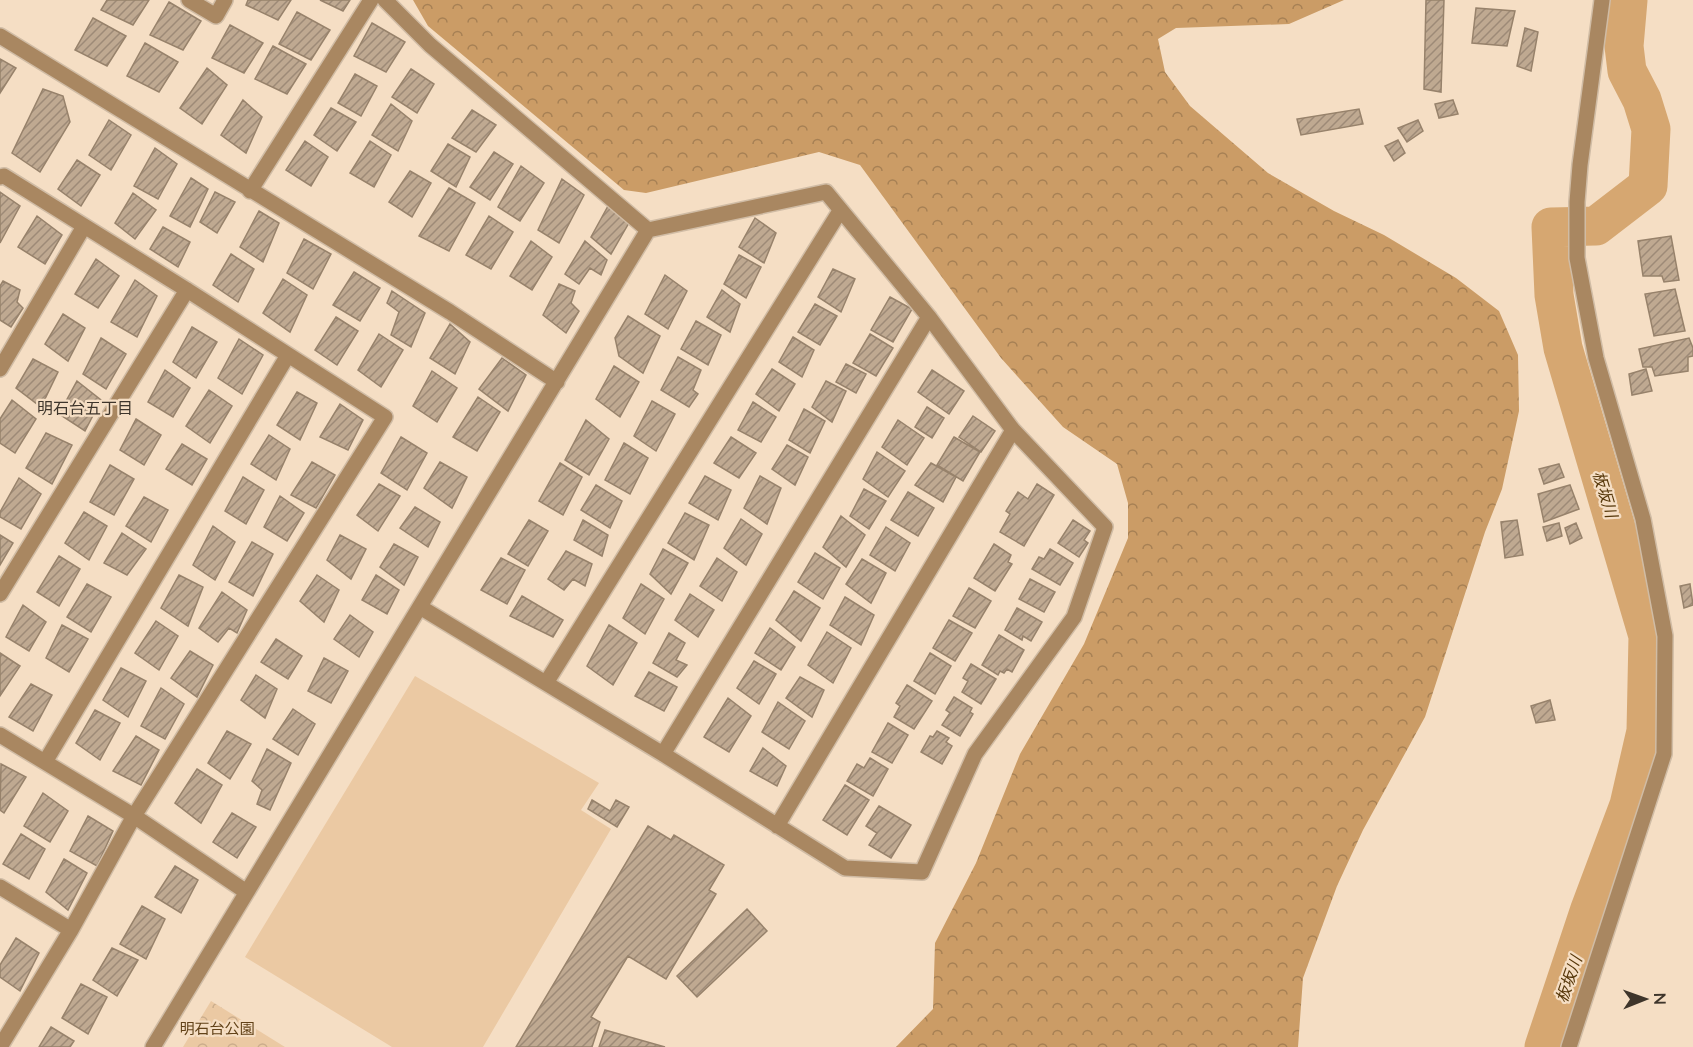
<svg xmlns="http://www.w3.org/2000/svg" width="1693" height="1047" font-family="Lato,'Noto Sans JP',sans-serif">
<defs>
<pattern id="forest-crowns" width="20" height="18" patternUnits="userSpaceOnUse" patternTransform="scale(1.5)"><rect width="20" height="18" fill="#cb9c66"/><path d="M2 6a3 3 0 1 1 6 0M12 15a3 3 0 1 1 6 0" fill="none" stroke="#a68054"/></pattern>
<pattern id="park-crowns" width="20" height="18" patternUnits="userSpaceOnUse" patternTransform="scale(1.5)"><rect width="20" height="18" fill="#ebc9a3"/><path d="M2 6a3 3 0 1 1 6 0M12 15a3 3 0 1 1 6 0" fill="none" stroke="#cbad8c"/></pattern>
<pattern id="building-hatch" width="6" height="6" patternUnits="userSpaceOnUse" patternTransform="scale(1.5)"><rect width="6" height="6" fill="#bfa991"/><path d="M-1 1l2-2M0 6l6-6M5 7l2-2" fill="none" stroke="#9d8a77"/></pattern>
</defs>
<rect width="100%" height="100%" fill="#f5dec4"/>
<!-- forest -->
<path fill="url(#forest-crowns)" d="M413,0H1344L1289,24L1176,28L1158,39L1165,72L1190,106L1268,173L1334,211L1384,235L1456,278L1499,311L1518,355L1519,411L1502,489L1485,532L1425,717L1363,830L1337,886L1303,978L1298,1047H896L933,1009L935,943L976,863L1020,754L1084,644L1128,538V503L1117,464L1063,427L1001,358L860,165L819,152L646,193L624,190L428,26Z"/>
<!-- park -->
<path fill="url(#park-crowns)" d="M211,1001L285,1047H183Z"/>
<!-- pitch -->
<path fill="#ebc9a3" d="M415,676L599,783L581,810L611,829L483,1047H392L245,957Z"/>
<g fill="none" stroke-linecap="round" stroke-linejoin="round">
<!-- river -->
<path stroke="#d6a771" stroke-width="39" d="M1544,1047L1590,909L1629,805L1646,731L1648,636L1563,348L1554,295L1551,227L1596,226L1648,186L1651,129L1642,100L1627,71L1624,46L1628,0"/>
</g>
<!-- building -->
<path fill="url(#building-hatch)" stroke="#97826b" stroke-width="1.5" d="M107,0H149L133,25L101,10Z
M248,0H291L278,20L246,5Z
M320,0H350L343,11Z
M1426,0H1444L1441,92L1424,89Z
M169,2L201,21L183,50L150,35Z
M1476,8L1515,11L1507,46L1472,43Z
M297,12L330,30L311,60L279,44Z
M93,18L126,36L107,66L75,50Z
M372,23L405,42L386,72L354,56Z
M230,25L263,43L244,73L212,58Z
M1525,28L1538,32L1531,71L1517,66Z
M145,43L178,62L159,92L127,76Z
M273,46L306,64L287,94L255,79Z
M0,59L16,68L0,93Z
M207,68L227,85L202,124L180,108Z
M411,69L434,84L417,113L392,97Z
M355,74L377,86L361,116L338,103Z
M43,89L63,96L70,122L40,172L12,153Z
M243,100L262,117L246,153L221,135Z
M1453,100L1458,114L1439,118L1435,104Z
M391,104L412,121L398,151L372,135Z
M331,108L356,122L337,151L314,135Z
M1359,109L1363,124L1301,135L1297,119Z
M472,110L496,125L476,152L452,138Z
M109,120L131,135L111,170L89,155Z
M1418,120L1423,131L1407,142L1398,128Z
M1398,140L1405,153L1394,161L1385,146Z
M305,141L328,157L311,186L286,170Z
M370,141L391,155L374,187L350,173Z
M448,144L470,157L456,187L431,171Z
M155,148L177,164L158,199L134,186Z
M494,152L513,164L490,200L470,187Z
M77,160L100,175L81,206L58,189Z
M521,166L544,183L520,221L498,207Z
M410,171L431,183L412,217L389,202Z
M191,178L208,189L190,227L170,216Z
M562,179L584,195L559,243L538,230Z
M449,188L475,203L449,251L419,236Z
M0,192L20,206L0,243Z
M215,192L235,202L217,233L200,222Z
M133,193L156,210L135,239L115,223Z
M608,206L630,221L611,254L591,237Z
M259,211L279,223L263,262L240,247Z
M37,216L62,235L45,264L18,247Z
M489,216L513,232L491,269L466,255Z
M755,218L776,233L764,263L739,247Z
M163,227L190,242L178,267L150,249Z
M1671,236L1679,280L1664,282L1662,276H1643L1638,241Z
M304,239L331,254L313,289L287,273Z
M531,241L552,257L532,290L510,276Z
M585,241L607,260L601,275L590,268L579,284L565,274Z
M231,254L254,269L238,302L213,285Z
M739,255L761,267L746,298L724,284Z
M96,259L119,276L98,308L75,294Z
M833,269L855,279L841,312L818,297Z
M354,272L380,288L360,321L333,305Z
M665,275L687,291L668,329L645,314Z
M283,279L307,295L290,332L263,313Z
M135,280L157,296L137,337L111,322Z
M3,281L20,290L17,302L23,308L11,327L0,320V286Z
M559,284L575,291L571,303L579,311L566,333L543,315Z
M1675,289L1685,331L1654,336L1645,294Z
M722,290L740,304L730,332L707,317Z
M392,291L425,313L411,347L391,335L399,312L387,303Z
M890,297L912,309L893,342L871,330Z
M815,304L837,316L820,345L798,332Z
M63,314L85,328L68,361L45,344Z
M628,316L660,336L643,373L619,356L615,338Z
M336,317L358,331L337,365L315,350Z
M696,321L721,335L708,365L681,349Z
M450,324L470,342L455,374L430,358Z
M192,327L217,342L196,378L173,362Z
M379,334L403,350L381,387L358,370Z
M870,334L893,348L876,376L853,363Z
M793,337L814,350L802,377L779,362Z
M101,338L126,354L106,389L83,374Z
M1689,338L1693,348V356L1688,357V371L1655,376L1652,367H1643L1639,349Z
M239,339L263,355L242,394L218,378Z
M678,357L701,370L693,390L698,394L689,407L661,390Z
M502,358L526,375L508,411L479,389Z
M33,359L58,372L41,407L16,388Z
M846,364L866,374L856,393L836,382Z
M614,366L639,382L620,417L596,399Z
M772,369L795,384L779,411L756,394Z
M1646,369L1652,391L1632,395L1629,374Z
M165,370L190,388L173,417L148,402Z
M932,370L964,391L949,414L918,392Z
M432,371L457,388L437,422L413,406Z
M77,381L101,400L85,431L59,414Z
M826,381L846,391L832,422L812,407Z
M209,390L232,406L210,443L186,426Z
M297,392L317,403L300,440L277,425Z
M478,397L500,412L477,451L453,437Z
M12,400L36,419L15,453L0,443V419Z
M652,401L675,414L656,451L634,436Z
M753,402L776,417L761,442L738,430Z
M340,404L363,420L348,450L320,437Z
M927,407L944,418L932,438L915,427Z
M804,409L825,421L810,453L789,440Z
M973,416L995,431L981,452L959,437Z
M136,419L161,435L144,465L120,450Z
M586,420L609,439L589,475L565,460Z
M898,420L924,438L907,465L882,447Z
M46,433L72,445L52,484L26,468Z
M269,435L290,449L276,480L251,464Z
M401,437L427,453L407,490L381,473Z
M731,437L756,453L739,478L714,463Z
M954,437L980,452L963,481L937,465Z
M624,443L648,458L630,494L605,480Z
M182,444L207,459L192,485L166,469Z
M787,445L808,457L795,485L772,469Z
M877,452L905,471L888,497L863,479Z
M312,462L335,475L316,508L291,495Z
M440,462L467,477L452,508L424,488Z
M560,463L582,477L563,515L539,501Z
M931,463L956,477L943,502L915,485Z
M1559,464L1564,477L1544,484L1539,469Z
M110,465L134,479L114,515L90,502Z
M705,476L731,490L718,520L689,503Z
M760,476L781,488L767,524L744,508Z
M243,477L264,490L246,524L225,511Z
M19,478L41,494L21,529L0,517V512Z
M379,484L400,496L378,531L357,515Z
M1037,484L1054,495L1024,546L1000,532L1010,514L1006,511L1018,492L1028,499Z
M596,485L622,501L610,528L581,510Z
M1570,485L1579,509L1544,522L1538,494Z
M864,489L886,501L869,529L850,516Z
M908,492L934,508L918,536L891,520Z
M280,496L304,513L287,541L264,527Z
M144,497L168,510L151,542L126,526Z
M415,507L440,522L428,547L400,528Z
M84,512L107,526L89,560L65,543Z
M685,513L709,525L694,560L668,543Z
M841,516L865,535L846,567L823,547Z
M741,519L762,534L746,565L724,548Z
M529,520L548,531L528,566L508,554Z
M583,520L608,535L602,556L574,540Z
M1073,520L1090,531L1084,540L1088,543L1079,557L1058,543Z
M1517,520L1523,555L1505,558L1501,522Z
M1559,523L1562,536L1547,541L1543,527Z
M1576,523L1582,538L1570,544L1565,528Z
M213,526L235,542L215,580L193,565Z
M886,527L910,543L895,571L870,555Z
M122,533L146,549L127,575L104,563Z
M0,535L13,543L0,565Z
M340,535L366,549L351,579L327,560Z
M252,542L273,554L253,596L229,582Z
M394,544L418,557L404,585L380,567Z
M994,544L1011,555L1008,562L1012,564L995,591L974,578Z
M663,549L688,563L671,594L650,574Z
M1050,549L1073,563L1060,585L1032,569L1039,557L1044,559Z
M566,551L592,564L585,586L573,579L564,590L548,579Z
M815,553L840,568L823,599L798,582Z
M59,556L80,569L59,606L37,592Z
M501,558L525,570L507,604L481,590Z
M717,558L737,572L722,601L700,586Z
M862,559L886,573L871,603L846,584Z
M179,575L203,587L188,626L161,608Z
M317,575L339,590L324,622L300,601Z
M376,575L399,590L387,614L362,600Z
M1030,579L1055,592L1044,612L1019,599Z
M87,584L111,597L91,632L67,617Z
M641,584L664,599L645,634L623,618Z
M1690,584L1693,605L1684,608L1680,586Z
M969,588L991,601L975,628L953,616Z
M794,591L820,608L801,641L776,620Z
M222,592L247,610L237,633L229,628L218,642L199,628Z
M690,594L714,610L698,637L675,620Z
M522,596L563,620L553,637L510,616Z
M845,597L874,615L861,645L830,625Z
M23,605L46,622L29,651L6,637Z
M1017,608L1042,622L1031,641L1023,636L1022,640L1005,630Z
M350,615L373,632L359,657L334,639Z
M949,620L972,633L955,661L933,648Z
M156,621L178,636L159,670L135,653Z
M62,625L88,639L69,672L46,658Z
M609,625L637,643L613,685L587,666Z
M770,628L795,647L781,670L755,653Z
M827,632L851,648L833,683L808,665Z
M669,633L685,643L676,660L687,665L677,677L653,663Z
M999,635L1024,650L1012,672L1007,669L1004,673L1000,671L998,675L982,665Z
M276,639L302,656L288,679L261,662Z
M190,651L213,665L197,697L171,678Z
M0,653L20,666L0,696Z
M930,653L951,666L935,694L914,681Z
M324,658L348,671L331,703L308,691Z
M754,661L776,674L759,704L737,688Z
M971,664L996,679L981,704L962,692L968,681L963,678Z
M121,668L146,681L128,717L103,700Z
M649,672L677,687L664,711L635,696Z
M256,675L277,689L265,718L241,700Z
M800,677L824,690L812,717L786,698Z
M31,684L52,695L33,731L9,717Z
M907,685L932,701L914,729L894,717L900,706L896,703Z
M161,688L184,704L165,739L141,726Z
M954,697L972,708L970,712L973,714L960,736L942,725L950,713L946,710Z
M728,698L751,716L729,752L704,737Z
M1550,700L1555,720L1536,723L1531,706Z
M778,702L805,721L789,749L762,732Z
M293,709L315,724L298,755L273,739Z
M95,710L120,723L100,760L76,743Z
M888,723L908,735L892,763L872,752Z
M227,731L251,744L230,779L208,763Z
M937,731L949,738L946,742L952,746L942,764L921,752L930,736L933,737Z
M136,736L159,750L141,785L113,771Z
M763,748L786,766L777,786L750,771Z
M267,749L291,763L270,810L257,804L262,790L252,781Z
M870,758L888,769L873,796L847,781L857,764L864,768Z
M1,764L26,777L4,813L0,810Z
M197,769L222,785L201,823L175,803Z
M845,785L869,800L847,835L823,820Z
M43,793L68,811L50,842L24,826Z
M592,800L610,811L616,800L629,807L617,827L588,809Z
M879,806L911,825L891,858L869,845L877,833L866,826Z
M232,813L256,827L237,858L213,842Z
M88,816L113,831L97,866L70,851Z
M648,826L671,840L674,835L724,865L709,890L716,894L666,979L628,956L591,1017L600,1022L592,1047H516Z
M21,834L45,849L29,879L3,864Z
M64,859L87,873L68,910L46,892Z
M175,866L198,880L181,913L155,897Z
M142,906L165,919L146,959L120,944Z
M747,909L767,931L697,997L677,976Z
M16,938L39,953L20,991L0,977V965Z
M112,948L138,960L117,996L93,980Z
M81,984L107,997L88,1034L62,1018Z
M51,1027L74,1041L70,1047H39Z
M605,1030L665,1047H599Z"/>
<g fill="none" stroke-linecap="round" stroke-linejoin="round">
<defs>
<path id="minor" d="M189,0L216,16L225,0
M385,0L430,45L648,230
M0,36L450,312L557,382
M0,177L4,176L187,290L385,417L134,816L71,930L0,1047
M250,191L371,0
M0,369L83,228
M0,594L187,290
M546,683L840,211
M0,735L134,816L245,891
M663,754L929,317
M45,762L288,355
M777,826L1013,430
M0,887L71,930
M153,1047L648,230L826,192L929,317L1013,430L1105,527L1074,617L975,754L922,872L845,868L663,754L420,607
M1569,1047L1664,754L1665,636L1643,519L1596,358L1577,258V202L1580,165L1602,0"/>
</defs>
<!-- minor casing -->
<use href="#minor" stroke="#d0bca5" stroke-width="18"/>
<!-- minor -->
<use href="#minor" stroke="#a98761" stroke-width="15"/>
</g>
<g text-anchor="middle" dominant-baseline="central" stroke-width="4.5" stroke-linejoin="round" paint-order="stroke">
<!-- park labels -->
<g font-size="15" fill="#624218" stroke="#f5dec4">
<text x="217" y="1028">明石台公園</text>
</g>
<!-- neighbourhood labels -->
<g font-size="16" fill="#3e352b" stroke="#f5dec4">
<text x="85" y="407">明石台五丁目</text>
</g>
<!-- water labels -->
<g font-size="16" font-style="italic" fill="#56370a" stroke="#f5dec4">
<text transform="translate(1606 494) rotate(73)">板坂川</text>
<text transform="translate(1568 979) rotate(-71)">板坂川</text>
</g>
</g>
<!-- north arrow -->
<g transform="translate(1645 999) rotate(89)" stroke="#f5dec4" stroke-width="4.5" paint-order="stroke">
<path d="M0-4.5L10 22L0 15L-10 22Z" fill="#3e352b"/>
<text y="-9" font-size="16" font-weight="bold" text-anchor="middle" fill="#3e352b">N</text>
</g>
</svg>
